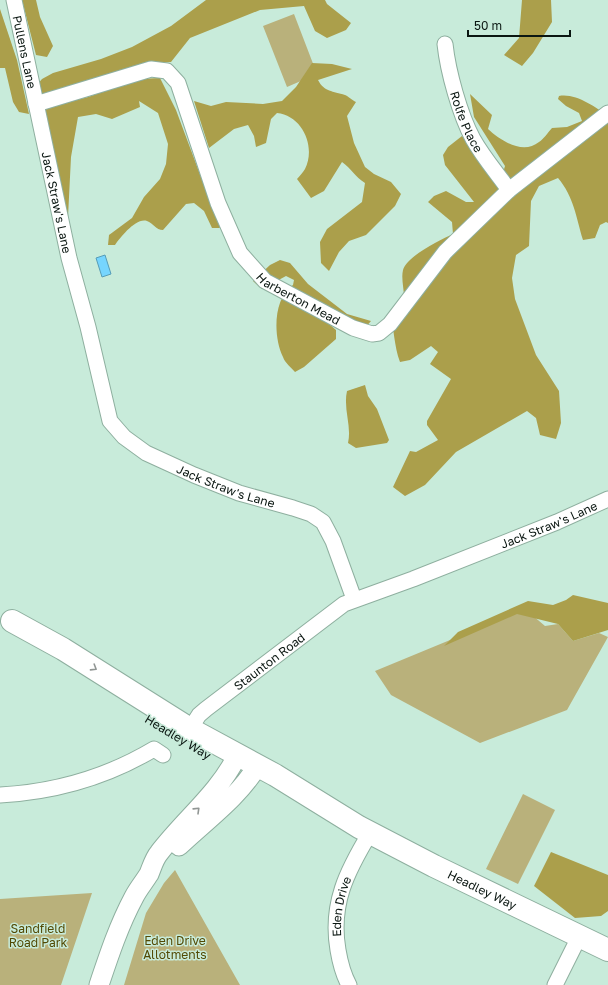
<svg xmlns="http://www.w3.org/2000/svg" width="608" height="985" font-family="'Golos Text',sans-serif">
<rect width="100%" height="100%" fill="#c8ebda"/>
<!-- green -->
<path fill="#b9b17b" d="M294,14L317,74L287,87L263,26Z
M525,609L545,626L558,624L573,641L599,633L608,637L567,710L480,743L391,695L375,671Z
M523,794L555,810L518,884L486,869Z
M175,870L240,985H124L146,913L164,883Z
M92,893L61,985H0V899Z"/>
<!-- forest -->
<path fill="#ab9f4b" d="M22,0H36L40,17L53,46L47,57L36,55Z
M206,0H325L327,4L351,23L346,30L327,38L315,31L304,6L260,10L190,38L171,62L145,64L42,95L36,86L42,79L53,73L101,59L132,47L171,26Z
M522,0H551L552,22L533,53L522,66L504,55L519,38Z
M0,9L17,60L29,114L19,112L13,102L5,68H0Z
M312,63L332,64L352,69L318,80C324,92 333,91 345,95C348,96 352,100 356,102L347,116L354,143L365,167L374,174L391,182L401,194L395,206L366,235L349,241L339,252L329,271L321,263L320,242L327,229L362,202L365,183C355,177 351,168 342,162L324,191L311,198L297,179C300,176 303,172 305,169C316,147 303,116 277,113L271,119L266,143L256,147L254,136L248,125L234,129L209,148L194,101L211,106L226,102L263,104L282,101L296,87Z
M160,78L176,110L220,228H212L204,211L194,203L186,204L163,230C156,230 153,223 147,221C136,217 120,238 115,245H108L109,235L132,218L144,197L160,179L166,164L168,144L158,113L139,101L140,107L112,119L96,114L78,117L71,157L68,217L45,108L88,97L139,79Z
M470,94L492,115L488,129C501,141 523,155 539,142C544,139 548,132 552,128L567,127L582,121L579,113L566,106L558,99L559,96C576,93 595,107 608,116V223L606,222L600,225L595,238L583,240C576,217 574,197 558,178L539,186L531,201L529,246L516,255L512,278L515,299L536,355L559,391L561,423L556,439L540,435L536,418L527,411L456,452L425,485L405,496L393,487L410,451L416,452L438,440L427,425V421L451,379L430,364L438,352L431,346L410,360L400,362C394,346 394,328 390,311L404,297C404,289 401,278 403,270C407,256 440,240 453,234L452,222L428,202L434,196L446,191L466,202H474L445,165L443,155L448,147L462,136L499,186L505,166L474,117Z
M280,260L290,263L308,284L347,314L371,321L359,335L340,316L329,324L336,330V339L304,367L295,372C291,367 285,363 283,357C273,337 273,298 293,285L294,280L286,276L262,289L253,281L270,265Z
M365,385L368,396L377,409L389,440L387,443L356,448L348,443C352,426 343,409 347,391Z
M573,595L608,603V630L573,641L558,624L517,614L444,646L458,632L528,601L553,605L566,600Z
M551,852L608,875V911L601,916L575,918L534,886Z"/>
<!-- water -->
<path fill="#76d5fe" stroke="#569cb7" d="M105,255L111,274L102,277L96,258Z"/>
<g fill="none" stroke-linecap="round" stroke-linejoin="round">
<defs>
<g id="minor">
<path id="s1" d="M14,0L69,258L88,327L110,421L124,437L146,453L194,475L239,493L293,508L311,514L323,522L333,541L354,599"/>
<path id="s2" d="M445,44C448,72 460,115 473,139C483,157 497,173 509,190"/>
<path id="s3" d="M36,104L151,69L167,71L178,83L218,203L240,253L265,281L353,328L372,334L379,333L390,324L445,252L509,190L608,113"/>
<path id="s4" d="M190,729L199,715L206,709L344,604L413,579L557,522L608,499"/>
<path d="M0,795C55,792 107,777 154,749L163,755"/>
<path id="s5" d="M349,985C343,974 340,962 338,950C330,904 347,871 370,833"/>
<path d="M555,985L579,937"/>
</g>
<path id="tertiary" d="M179,846C204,822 240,796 257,766
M99,985C109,955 119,925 134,897C138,889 144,882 149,874C152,867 154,859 159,853C185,819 218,794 237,756"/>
<g id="secondary">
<path id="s6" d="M12,621L63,649L190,729L275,775L359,827L434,866L608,950"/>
</g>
</defs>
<!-- minor casing -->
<use href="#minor" stroke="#8eaf9f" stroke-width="17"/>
<!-- tertiary casing -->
<use href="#tertiary" stroke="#8eaf9f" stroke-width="21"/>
<!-- secondary casing -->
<use href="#secondary" stroke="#8eaf9f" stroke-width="24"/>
<!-- minor -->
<use href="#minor" stroke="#fff" stroke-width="15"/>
<!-- tertiary -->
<use href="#tertiary" stroke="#fff" stroke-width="19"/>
<!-- secondary -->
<use href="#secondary" stroke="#fff" stroke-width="22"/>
</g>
<!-- one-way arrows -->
<defs><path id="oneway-chevron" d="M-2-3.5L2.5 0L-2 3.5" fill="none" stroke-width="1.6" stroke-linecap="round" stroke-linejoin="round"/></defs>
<g stroke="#919694">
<use href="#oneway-chevron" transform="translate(94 668) rotate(32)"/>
<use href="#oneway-chevron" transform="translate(197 810) rotate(-44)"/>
</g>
<g text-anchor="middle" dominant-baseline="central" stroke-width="3" stroke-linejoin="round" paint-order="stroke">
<!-- street labels -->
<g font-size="12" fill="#0a1611" stroke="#c8ebda">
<text stroke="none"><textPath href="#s1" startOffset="53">Pullens Lane</textPath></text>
<text stroke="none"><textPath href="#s2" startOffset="81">Rolfe Place</textPath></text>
<text stroke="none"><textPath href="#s1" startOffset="207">Jack Straw's Lane</textPath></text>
<text stroke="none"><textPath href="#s3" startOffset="409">Harberton Mead</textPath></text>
<text stroke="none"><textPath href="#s1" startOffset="567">Jack Straw's Lane</textPath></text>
<text stroke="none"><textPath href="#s4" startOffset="419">Jack Straw's Lane</textPath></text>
<text stroke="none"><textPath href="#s4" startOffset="105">Staunton Road</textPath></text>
<text transform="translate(178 737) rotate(31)">Headley Way</text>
<text stroke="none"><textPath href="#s6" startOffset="542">Headley Way</textPath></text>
<text stroke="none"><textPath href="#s5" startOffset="81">Eden Drive</textPath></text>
</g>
<!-- park labels -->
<g font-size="12" fill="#524904" stroke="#c8ebda">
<text x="38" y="928">Sandfield<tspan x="38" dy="14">Road Park</tspan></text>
<text x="175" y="940">Eden Drive<tspan x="175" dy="14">Allotments</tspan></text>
</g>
</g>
<!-- scale -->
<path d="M468 30v6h102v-6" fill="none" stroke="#0a1611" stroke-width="2"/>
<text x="474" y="30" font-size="12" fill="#0a1611" stroke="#c8ebda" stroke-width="3" paint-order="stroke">50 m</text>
</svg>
